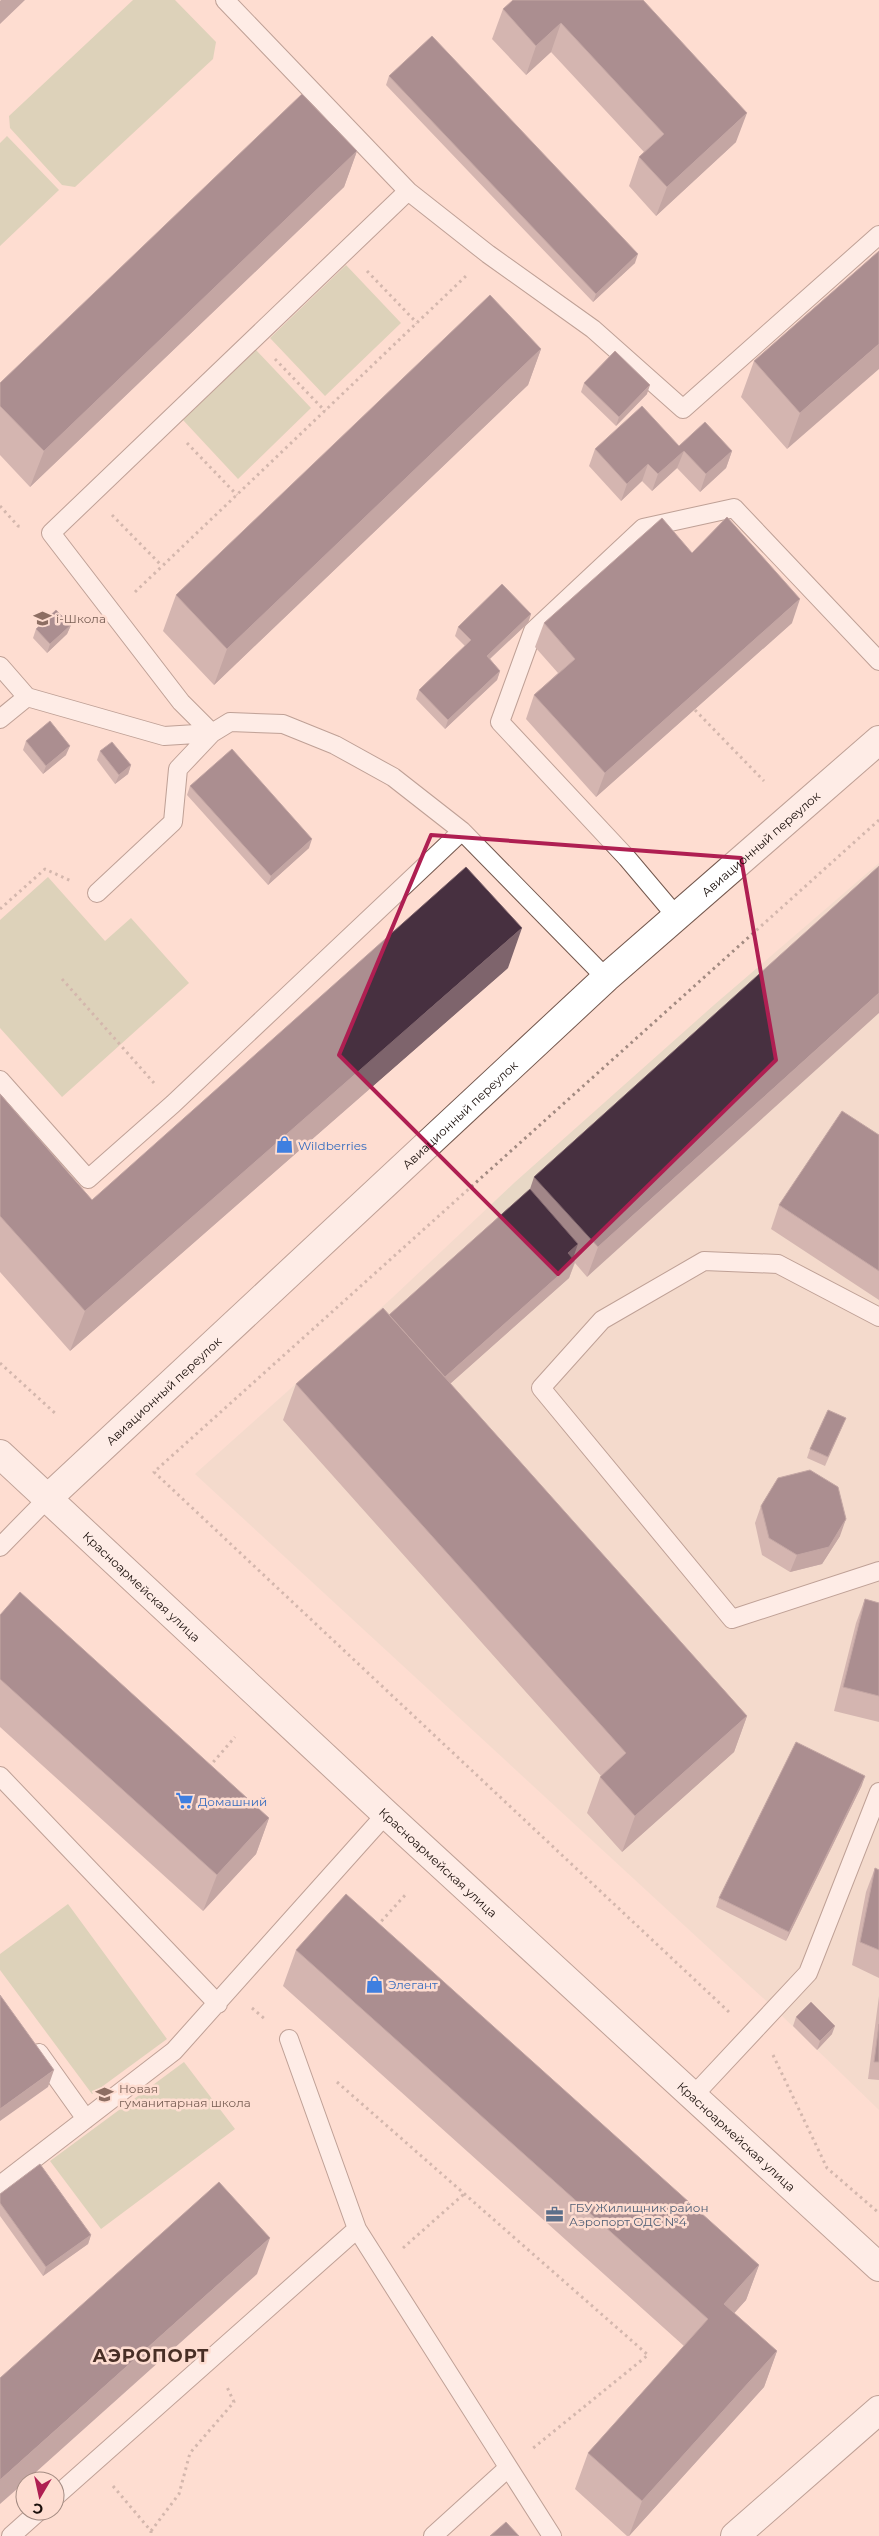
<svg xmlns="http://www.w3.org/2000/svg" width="879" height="2536" font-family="Montserrat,sans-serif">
<rect width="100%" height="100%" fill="#feddd1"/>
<!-- industrial -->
<path fill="#e8d8c6" d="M879,863V2110L776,2010L195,1474L392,1298L514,1183L714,1005Z"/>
<!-- green -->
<path fill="#b7c59d" d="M133,0H175L216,42L213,59L75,187L62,185L10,128L9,116Z
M7,136L59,190L0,246V143Z
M346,265L401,323L325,396L270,338Z
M256,350L311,408L238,479L183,420Z
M48,877L105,941L131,918L189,983L62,1097L0,1028V920Z
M68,1904L167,2039L92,2094L0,1970V1954Z
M184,2062L235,2129L101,2229L50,2161Z"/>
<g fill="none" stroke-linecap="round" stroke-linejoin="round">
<defs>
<path id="lane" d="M225,0L408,191L488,254L593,329L683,409L879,235
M408,191L51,533L181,702L212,733L230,722L283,724L335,745L393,777L462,831L606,978
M0,666L27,697L0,719
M27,697L164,736L212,733
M97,893L173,822L178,769L212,733
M676,916L627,858L500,722L533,631L643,528L734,508L879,661
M0,1080L88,1179L173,1104L462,831
M879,1317L778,1264L704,1261L602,1320L541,1388L732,1619L879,1571
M0,1547L47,1499
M0,1776L218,2004
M289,2039L357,2229L552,2536
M39,2053L86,2119
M693,2096L808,1973L879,1792
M0,2185L174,2051L386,1814
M55,2497L357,2229
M11,2536L39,2511
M433,2536L508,2468"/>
<g id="street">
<path id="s1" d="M47,1499L606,978L879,740"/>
<path d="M735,2536L879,2410"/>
</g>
<g id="secondary">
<path id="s2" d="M0,1454L386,1814L879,2267"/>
</g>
</defs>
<!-- lane casing -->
<use href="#lane" stroke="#74584e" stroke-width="20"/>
<!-- street casing -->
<use href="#street" stroke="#74584e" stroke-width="30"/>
<!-- secondary casing -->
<use href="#secondary" stroke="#74584e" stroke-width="30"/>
<!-- path -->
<path stroke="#a28a81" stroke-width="3" stroke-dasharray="2.5 4" stroke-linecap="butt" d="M367,271L417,323
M275,359L325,411
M187,443L237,495
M0,506L18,526L23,527
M112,515L162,566
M135,592L467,275
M695,710L764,781
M0,909L45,869L71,881
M62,979L154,1083
M0,1363L57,1415
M209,1767L235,1737
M377,1926L407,1893
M252,2008L266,2020
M729,2012L154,1472L879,820
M773,2055L827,2168L879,2213
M337,2082L648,2355L532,2449
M403,2248L464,2194
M113,2486L151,2531V2536
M151,2531L179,2494L190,2453L234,2402L226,2385"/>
<!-- lane -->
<use href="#lane" stroke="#fff" stroke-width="18"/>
<!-- street -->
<use href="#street" stroke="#fff" stroke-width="28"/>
<!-- secondary -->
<use href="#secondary" stroke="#fff" stroke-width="28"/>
</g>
<!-- wall -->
<path fill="#a28688" d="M643,0L736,142L656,216L629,186L639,157L644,152L551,52L526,75L492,39L503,9Z
M389,76L635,263L593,302L386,85Z
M357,151L344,187L30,487L0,455V383Z
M879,251L787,449L741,397L754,361Z
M541,349L528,385L214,685L163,631L176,595Z
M584,383L647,394L616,426L581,392Z
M679,446L732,451L726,468L700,492L677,468L652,491L642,481L621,501L589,466L595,449Z
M692,553L792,623L596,797L526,719L534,695L558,673L535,647L544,623Z
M531,614L528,623L490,659L500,671L497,680L445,729L416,699L419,690L465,646L455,636L458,627Z
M71,625L67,634L47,653L33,638L36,629Z
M26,741L66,755L43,774L23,750Z
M100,751L131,765L128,774L115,784L97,760Z
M190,786L309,848L268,885L187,795Z
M879,866L587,1277L575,1263L569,1278L450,1384L747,1716L734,1752L622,1852L587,1813L600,1777L601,1776L283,1420L296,1384L389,1315L530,1189L534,1177Z
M508,968L70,1351L0,1272V1094L92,1200Z
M879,1135V1300L771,1229L779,1205Z
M846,1418L825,1466L807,1458L810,1449Z
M761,1506L840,1536L822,1564L790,1572L762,1555L755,1523Z
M865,1599L879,1603V1722L834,1711L856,1623Z
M0,1615L269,1818L256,1854L203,1911L0,1727Z
M862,1785L786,1941L716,1907L719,1898Z
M875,1868L879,1870V1978L852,1965L866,1892Z
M296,1950L759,2265L746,2300L734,2313L777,2351L764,2387L629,2536H627L575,2489L588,2453L684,2346L283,1986Z
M879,1996V2080L868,2079Z
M796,2017L832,2034L817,2050L793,2026Z
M0,2194L91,2235L88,2244L43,2276L0,2216Z"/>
<!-- shaded-wall -->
<path fill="#7e646c" d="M1,0H25L0,24V1Z
M561,23L551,52L526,75L536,46Z
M747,113L736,142L656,216L667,187Z
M357,151L344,187L30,487L44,451Z
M638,254L635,263L593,302L596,294Z
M879,344V369L787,449L800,413Z
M541,349L528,385L214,685L227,649Z
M650,385L647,394L616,426L619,417Z
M684,451L677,468L652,491L658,474Z
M732,451L726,468L700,492L706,474Z
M648,464L642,481L621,501L627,484Z
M800,599L792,623L596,797L605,773Z
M531,614L528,623L483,665L487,656Z
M71,625L67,634L47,653L50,644Z
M500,671L497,680L445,729L448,720Z
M70,746L66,755L43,774L46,766Z
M131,765L128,774L115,784L119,775Z
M312,839L309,848L268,885L271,876Z
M522,928L508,968L70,1351L85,1311Z
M879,993V1013L587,1277L598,1247Z
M578,1244L572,1261L568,1253Z
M575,1261L569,1278L425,1406L432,1389Z
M846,1519L840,1536L822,1564L790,1572L797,1555Z
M747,1716L734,1752L622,1852L635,1816Z
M865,1776L862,1785L786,1941L789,1932Z
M269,1818L256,1854L203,1911L217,1875Z
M835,2026L832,2034L817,2050L820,2041Z
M54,2070L48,2087L0,2121V2109Z
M91,2235L88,2244L43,2276L46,2267Z
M270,2238L257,2274L26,2481H25V2482L0,2504V2480Z
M759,2265L746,2300L711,2339L724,2304Z
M777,2351L764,2387L629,2536L642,2501Z"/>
<!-- building -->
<path fill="#473040" stroke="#7e646c" d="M513,0H643L747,113L667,187L639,157L664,134L561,23L536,46L503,9Z
M432,36L638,254L596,294L389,76Z
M302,94L357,151L44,451L0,406V383Z
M879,251V344L800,413L754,361Z
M490,295L541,349L227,649L176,595Z
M615,351L650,385L619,417L584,383Z
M642,406L679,446L705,422L732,451L706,474L684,451L658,474L648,464L627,484L595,449Z
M727,517L800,599L605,773L534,695L575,659L544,623L662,518L692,553Z
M502,584L531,614L487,656L500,671L448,720L419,690L471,640L458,627Z
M56,610L71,625L50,644L36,629Z
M50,721L70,746L46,766L26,741Z
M112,742L131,765L119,775L100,751Z
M232,749L312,839L271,876L190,786Z
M879,866V993L598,1247L534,1177Z
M466,867L522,928L85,1311L0,1216V1094L92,1200Z
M842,1111L879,1135V1271L779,1205Z
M530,1189L578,1244L568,1253L575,1261L445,1377L389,1315Z
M383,1308L747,1716L635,1816L600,1777L626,1753L296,1384Z
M828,1410L846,1418L828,1457L810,1449Z
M810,1470L838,1487L846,1519L829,1547L797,1555L769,1538L761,1506L778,1478Z
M20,1592L269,1818L217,1875L0,1679V1615Z
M865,1599L879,1603V1696L843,1687Z
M796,1742L865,1776L789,1932L719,1898Z
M875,1868L879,1870V1950L860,1942Z
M346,1894L759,2265L724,2304L777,2351L642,2501L588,2453L708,2319L296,1950Z
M0,1995L54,2070L0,2109Z
M811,2002L835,2026L820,2041L796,2017Z
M879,2024V2062H874Z
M40,2164L91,2235L46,2267L0,2203V2194Z
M219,2182L270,2238L0,2480V2378Z
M506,2522L519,2536H490Z"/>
<!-- marked area -->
<path d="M0 0H879V2536H0ZM431,835L741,858L776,1060L558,1274L339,1055Z" fill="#feddd1" fill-opacity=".55" fill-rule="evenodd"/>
<path fill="none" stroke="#af1f52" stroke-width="4" stroke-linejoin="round" d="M431,835L741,858L776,1060L558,1274L339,1055Z"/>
<!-- icons -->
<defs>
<symbol id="school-bare" viewBox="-9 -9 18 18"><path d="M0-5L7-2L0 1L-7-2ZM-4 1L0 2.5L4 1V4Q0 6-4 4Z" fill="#8d6e63" stroke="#feddd1" stroke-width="2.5" paint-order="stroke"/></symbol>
<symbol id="shop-bare" viewBox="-9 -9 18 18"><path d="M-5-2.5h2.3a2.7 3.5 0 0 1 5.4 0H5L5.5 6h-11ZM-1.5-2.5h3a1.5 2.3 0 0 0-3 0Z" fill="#3f7fe0" stroke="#feddd1" stroke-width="2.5" paint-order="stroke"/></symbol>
<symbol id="supermarket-bare" viewBox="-9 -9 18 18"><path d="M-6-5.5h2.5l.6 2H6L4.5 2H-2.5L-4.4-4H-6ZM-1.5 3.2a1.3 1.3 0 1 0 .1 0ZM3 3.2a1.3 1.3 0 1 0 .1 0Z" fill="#3f7fe0" stroke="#feddd1" stroke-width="2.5" paint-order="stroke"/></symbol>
<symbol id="office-bare" viewBox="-9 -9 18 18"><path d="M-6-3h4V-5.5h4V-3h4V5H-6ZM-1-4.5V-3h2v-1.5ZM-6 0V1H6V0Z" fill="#5c6f8a" stroke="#feddd1" stroke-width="2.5" paint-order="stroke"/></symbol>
</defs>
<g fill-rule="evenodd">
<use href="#school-bare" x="30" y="606" width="25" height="25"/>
<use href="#shop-bare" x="272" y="1132" width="25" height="25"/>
<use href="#supermarket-bare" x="172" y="1788" width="25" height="25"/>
<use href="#shop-bare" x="362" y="1972" width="25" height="25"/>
<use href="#school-bare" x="92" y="2082" width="25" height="25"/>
<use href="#office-bare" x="542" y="2202" width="25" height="25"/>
</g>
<g text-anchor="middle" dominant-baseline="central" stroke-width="5" stroke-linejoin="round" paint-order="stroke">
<!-- education labels -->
<g font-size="12" fill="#785e54" stroke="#feddd1" text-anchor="start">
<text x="56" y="618">i-Школа</text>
<text x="119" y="2088">Новая<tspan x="119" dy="14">гуманитарная школа</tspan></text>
</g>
<!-- street labels -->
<g font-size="12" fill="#1a0f0b" stroke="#feddd1">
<text stroke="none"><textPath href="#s1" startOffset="969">Авиационный переулок</textPath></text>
<text stroke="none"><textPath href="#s1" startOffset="564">Авиационный переулок</textPath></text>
<text stroke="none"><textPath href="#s1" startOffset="159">Авиационный переулок</textPath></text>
<text stroke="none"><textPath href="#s2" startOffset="194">Красноармейская улица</textPath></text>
<text stroke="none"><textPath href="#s2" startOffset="599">Красноармейская улица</textPath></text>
<text stroke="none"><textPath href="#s2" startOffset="1004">Красноармейская улица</textPath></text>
</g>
<!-- shop labels -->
<g font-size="12" fill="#366cbe" stroke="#feddd1" text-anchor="start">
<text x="298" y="1145">Wildberries</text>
<text x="198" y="1801">Домашний</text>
<text x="388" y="1984">Элегант</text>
</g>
<!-- service labels -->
<g font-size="12" fill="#4e5e75" stroke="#feddd1" text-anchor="start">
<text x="569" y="2207">ГБУ Жилищник район<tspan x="569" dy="14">Аэропорт ОДС №4</tspan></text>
</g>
<!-- district labels -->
<g font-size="18" font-weight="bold" letter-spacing="1" fill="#482f26" stroke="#feddd1">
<text x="151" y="2356">АЭРОПОРТ</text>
</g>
</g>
<!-- north arrow -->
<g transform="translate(40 2496) rotate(189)"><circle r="24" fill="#feddd1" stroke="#a38b82"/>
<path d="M0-4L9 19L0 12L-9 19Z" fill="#af1f52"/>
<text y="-8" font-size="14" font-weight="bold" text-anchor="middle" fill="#1a0f0b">С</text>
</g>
</svg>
